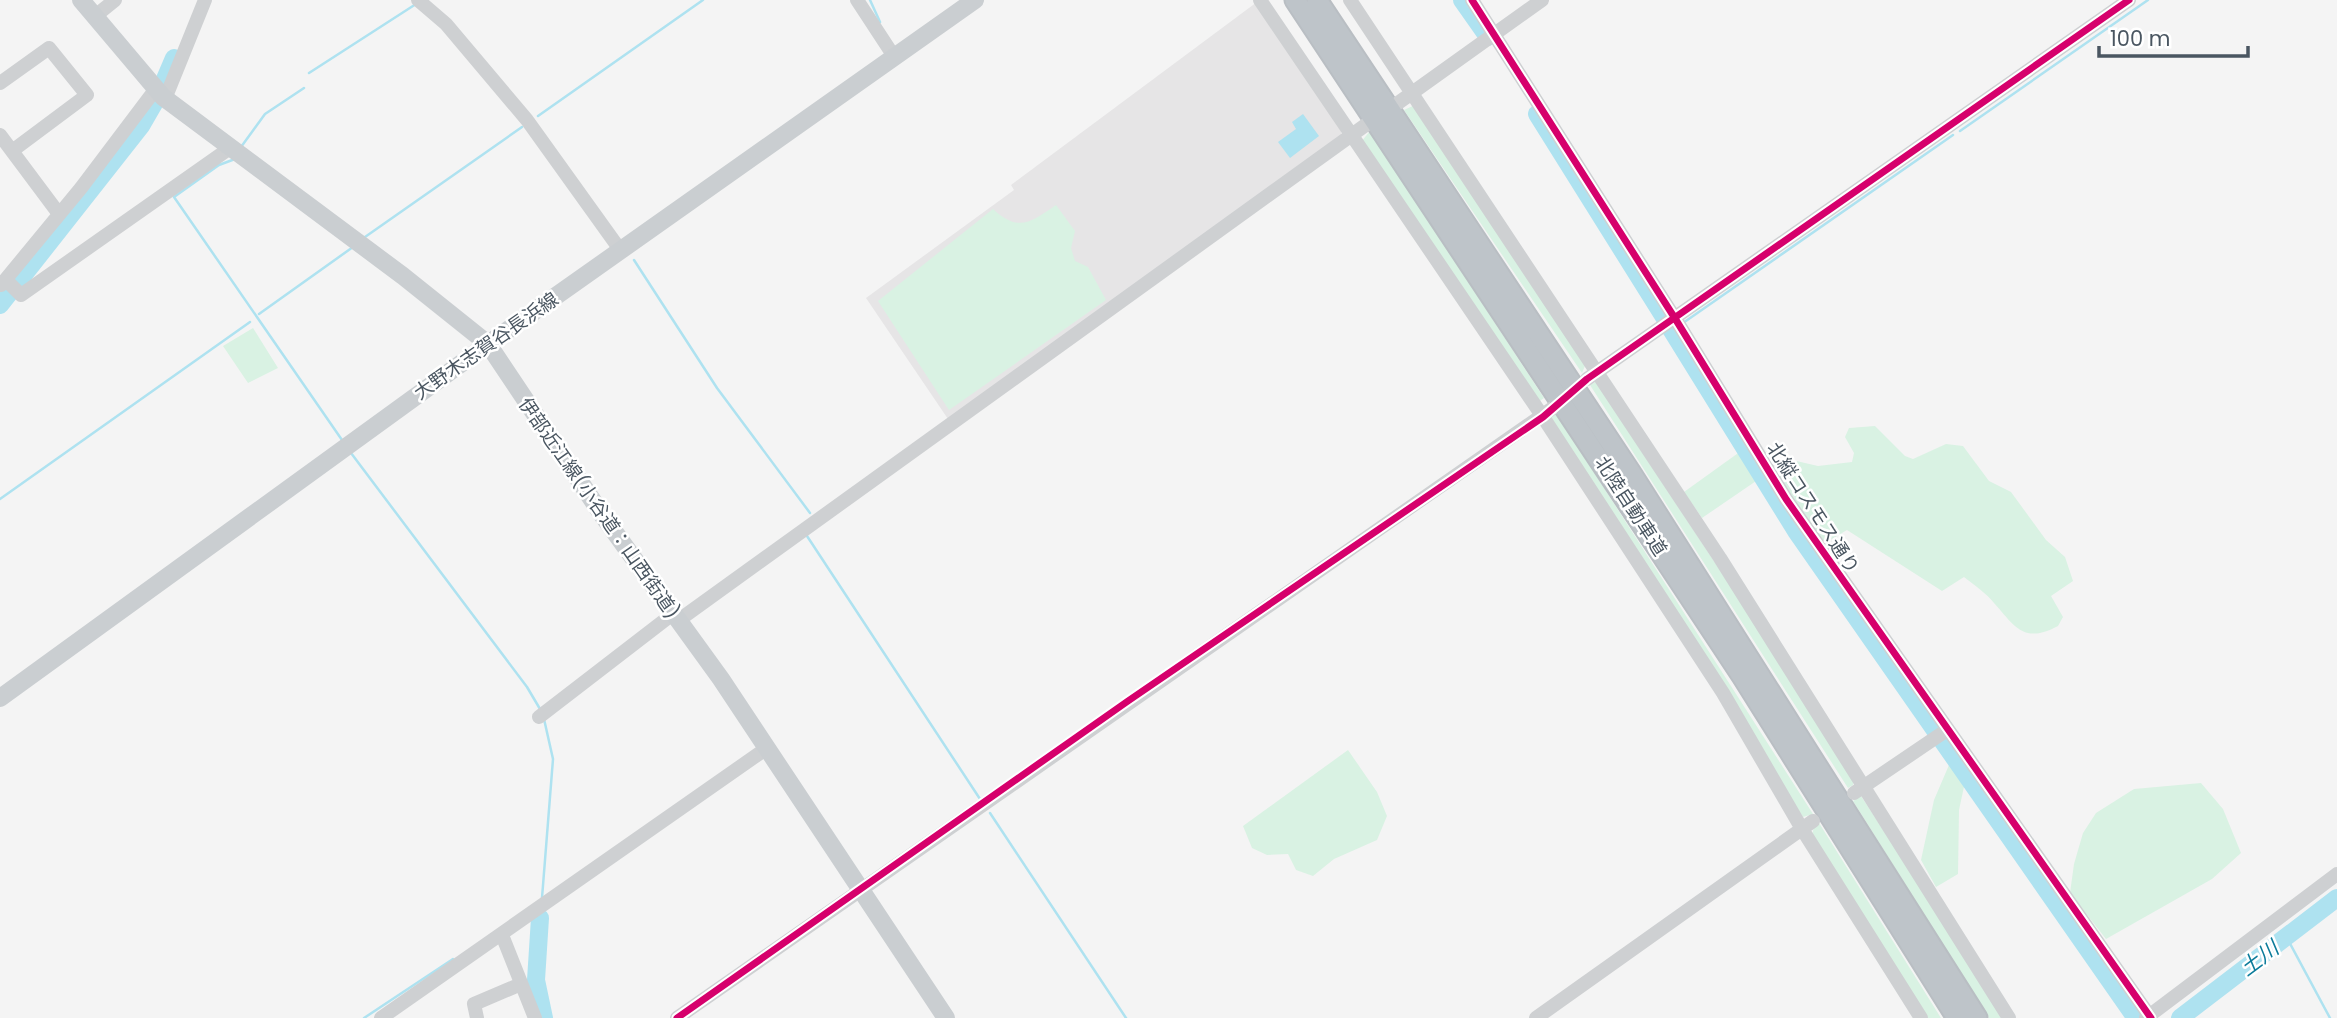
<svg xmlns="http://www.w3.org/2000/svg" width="2337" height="1018" font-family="Poppins,'Noto Sans JP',sans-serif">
<rect width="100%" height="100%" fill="#f4f4f4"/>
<!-- education -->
<path fill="#e6e5e6" d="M1257,2L1341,131L1342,138L948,419L866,298L1014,190L1011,185Z"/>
<!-- green -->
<path fill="#d9f2e3" d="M1417,104L1587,361L1582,373L1404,110Z
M1370,131L1544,398L1537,403L1361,142Z
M1056,205L1075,231L1071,248L1075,261L1088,267L1106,300L949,410L878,301L993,209C1019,233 1031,222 1056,205Z
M253,328L278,368L248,383L223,346Z
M1596,382L1854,774L1853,785L1848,788L1590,385Z
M1554,410L1813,814L1803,817L1548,418Z
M1875,426L1905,456L1913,459L1946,444L1963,446L1989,481L2011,492L2046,540L2065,557L2073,581L2051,596L2063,617L2058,626C2023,645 2014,625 1994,603C1986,593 1974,585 1964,577L1942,591L1847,530L1825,543L1779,480L1783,463L1792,460L1818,466L1852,462L1854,453L1845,437L1849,428Z
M1741,451L1759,479L1702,518L1684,492Z
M1348,750L1377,792L1387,816L1377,840L1334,859L1313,876L1296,870L1288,854L1267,855L1252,848L1243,826Z
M1949,765L1965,782L1959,810L1958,874L1936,887L1921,860L1934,800Z
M2201,783L2223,809L2241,853L2212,879L2106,939L2070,893L2074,864L2083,833L2096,813L2134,789Z
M1861,796L2006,1018H1989L1853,801Z
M1819,823L1941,1018H1926L1812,835L1814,827Z"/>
<!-- water -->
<path fill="#aee2f0" d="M1303,114L1319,136L1290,158L1278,142L1296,129L1292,122Z"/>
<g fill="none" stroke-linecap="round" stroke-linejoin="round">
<!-- stream -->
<path stroke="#aee2f0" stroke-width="2.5" d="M870,0L880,22
M309,73L416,4
M538,116L703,0
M1960,131L2148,0
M241,147L265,114L304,88
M235,159L219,165L174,197L342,440
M365,237L522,127
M634,260L717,388L810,513
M259,314L353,247
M1683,323L1953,135
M351,453L527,687L540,709
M0,499L250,322
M807,536L980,799
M990,813L1126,1018
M542,898L553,759L544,719
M2286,936L2330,1018
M364,1018L453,959"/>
<!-- river -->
<path stroke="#aee2f0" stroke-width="18" d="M1462,0L1488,37
M1537,114L1664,317
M0,305L141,126L156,100L174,58
M1669,326L1796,531L2133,1014
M540,918L536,980L544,1018
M2180,1018L2337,898"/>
<defs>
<path id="highway" d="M1295,0L1742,676L1957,1018
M1317,0L1631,473L1977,1018"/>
</defs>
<!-- highway casing -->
<use href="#highway" stroke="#b9bec3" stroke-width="23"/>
<!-- minor -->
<path stroke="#ced0d2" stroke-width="14" d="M418,0L446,24L527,120L621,251
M857,0L895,58
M1260,0L1543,417L1723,693L1802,829L1921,1018
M1350,0L1720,558L2009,1018
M1472,0L1676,320L1786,499L2151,1018
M94,17L115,0
M0,83L49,48L87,95L12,151
M165,99L205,0
M1398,103L1542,0
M0,135L59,214
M6,280L21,295L230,148
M1,285L81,188L155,90
M1587,379L2129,0
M679,620L1367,124
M539,717L674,613
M1854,793L1944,732
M502,935L535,1018
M381,1018L767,748
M477,1018L474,1004L521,984
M677,1018L1557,405
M1536,1018L1813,821
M2146,1018L2337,874"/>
<!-- major -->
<path stroke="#caced1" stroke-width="18" d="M81,0L163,97L403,276L488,344L603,516L721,679L946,1018
M0,698L488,344L975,0"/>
<!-- highway -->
<use href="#highway" stroke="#bec4c9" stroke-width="19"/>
<defs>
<path id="cycleway" d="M1472,0L1676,320L1786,499L2151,1018
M677,1018L1128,701L1543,417L1587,379L2129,0"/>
</defs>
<!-- cycleway casing -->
<use href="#cycleway" stroke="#fff" stroke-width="11"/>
<!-- cycleway -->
<use href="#cycleway" stroke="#d6006c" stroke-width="7"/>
</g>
<g text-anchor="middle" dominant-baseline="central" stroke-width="5" stroke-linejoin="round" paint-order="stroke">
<!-- street labels -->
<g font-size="19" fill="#4a5661" stroke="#fff">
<text transform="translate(486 346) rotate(-35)">大野木志賀谷長浜線</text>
<text transform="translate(1631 506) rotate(57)">北陸自動車道</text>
<text transform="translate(599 508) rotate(55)">伊部近江線(小谷道：山西街道)</text>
<text transform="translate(1813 508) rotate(57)">北縦コスモス通り</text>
</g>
<!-- water labels -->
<g font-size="21" font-style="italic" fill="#0c7c9b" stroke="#fff">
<text transform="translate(2259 958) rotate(-37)">土川</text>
</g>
</g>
<!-- scale -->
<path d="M2099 46v10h149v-10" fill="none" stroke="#4a5661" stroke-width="3.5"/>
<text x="2110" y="46" font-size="21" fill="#4a5661" stroke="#ffffff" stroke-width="5" paint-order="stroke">100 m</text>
</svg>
